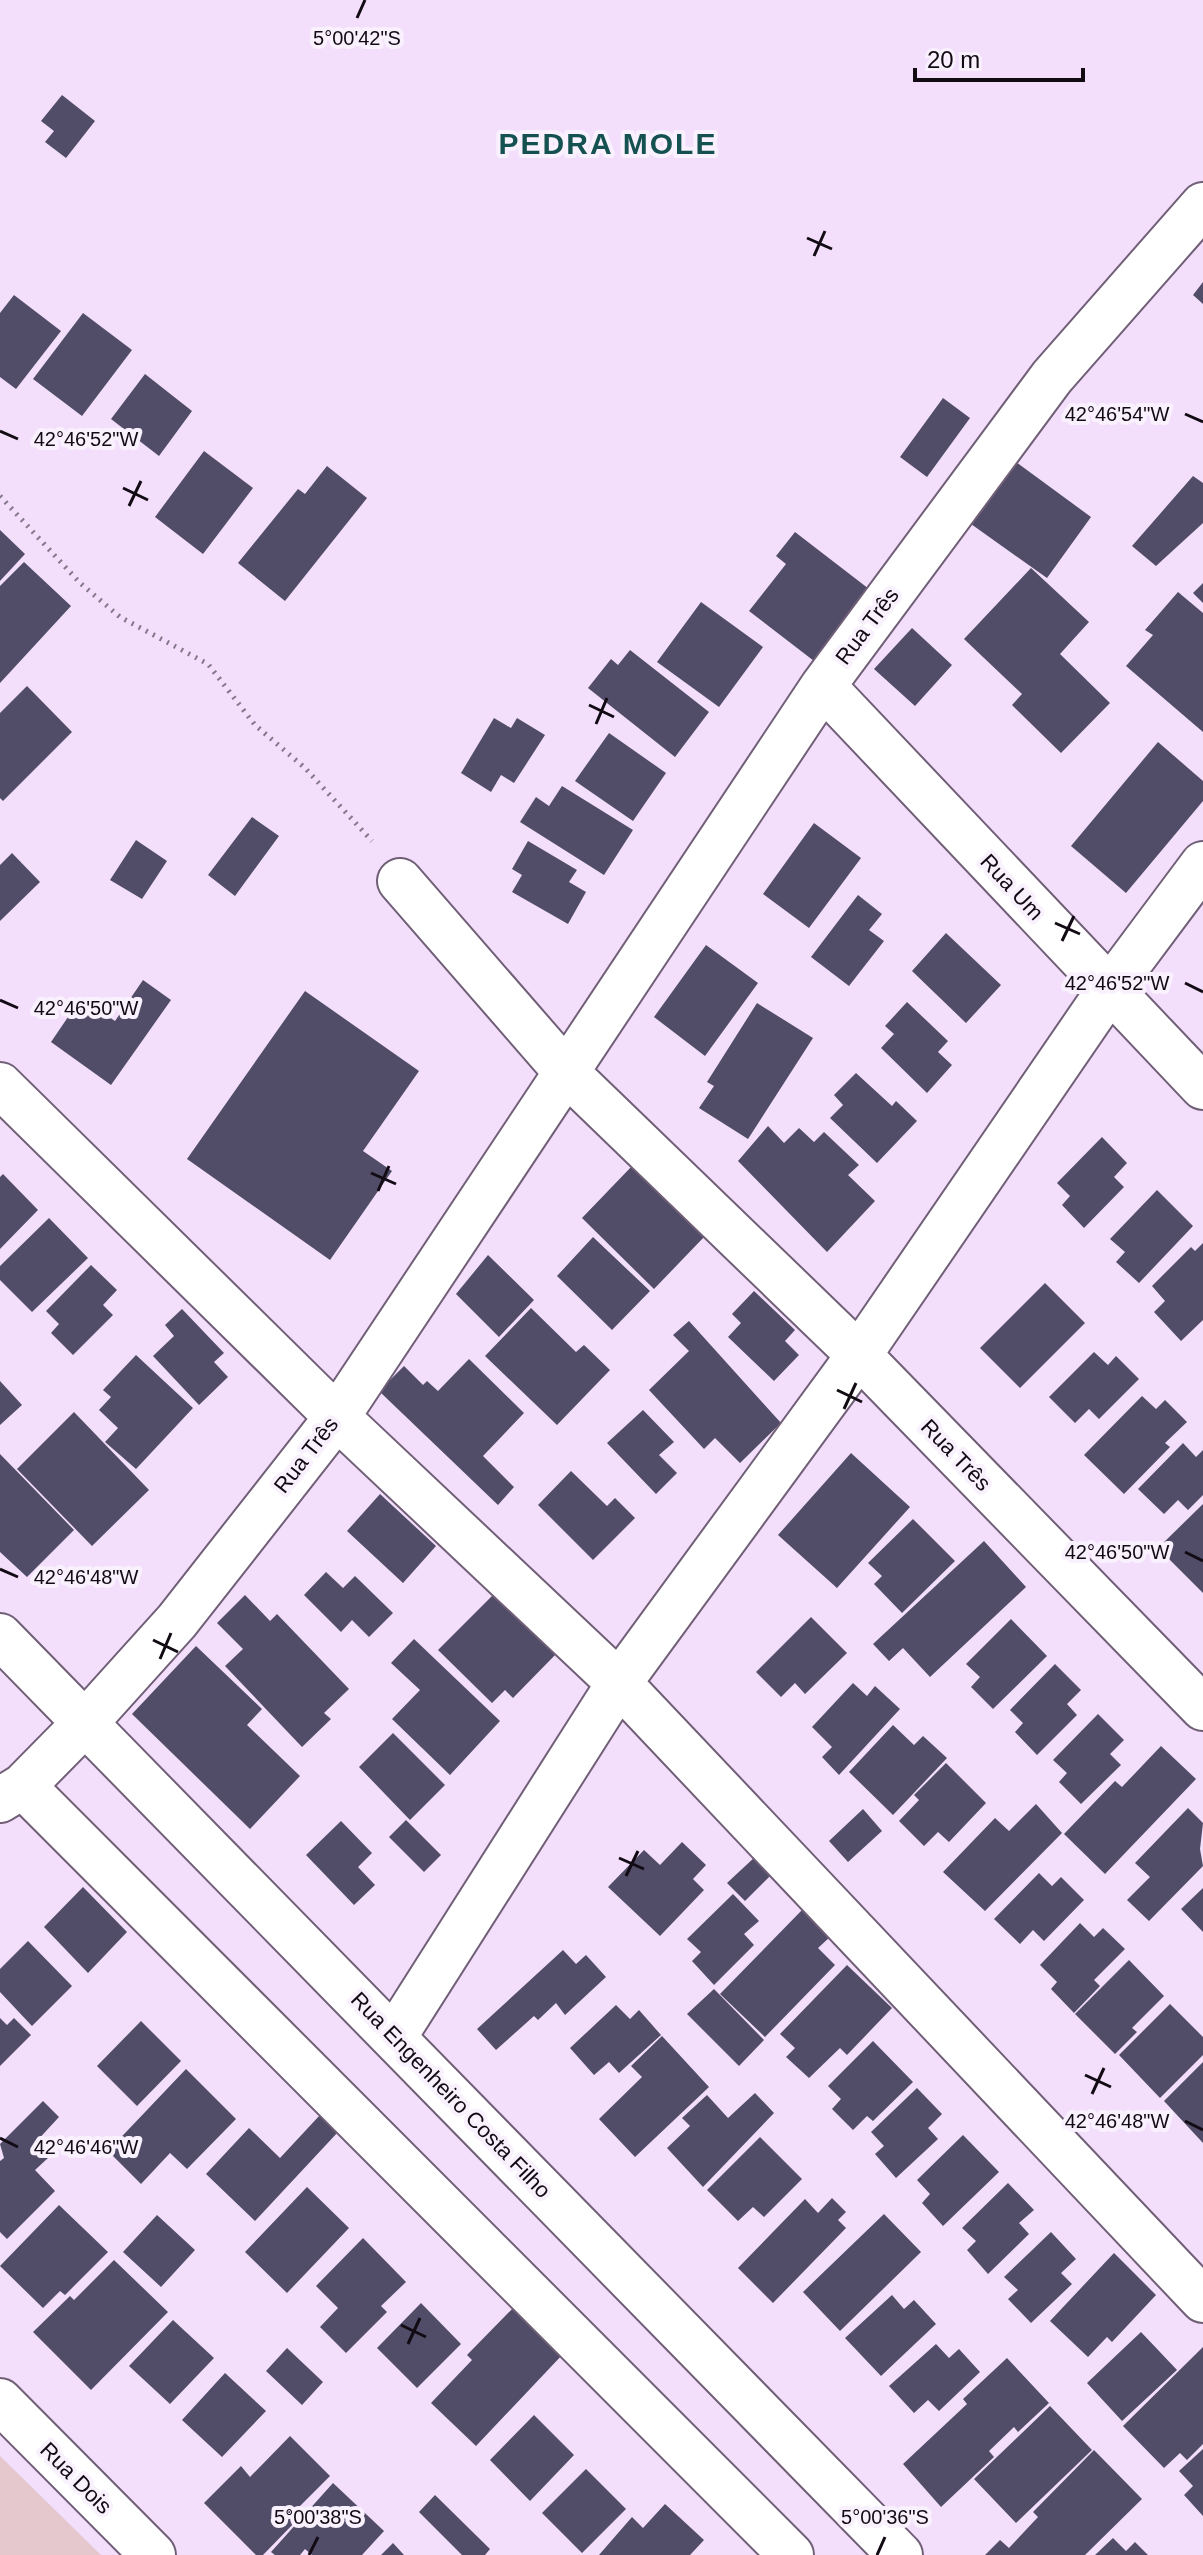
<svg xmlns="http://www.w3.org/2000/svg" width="1203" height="2555" font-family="Helvetica,sans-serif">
<rect width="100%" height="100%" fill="#f3dffb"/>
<!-- green -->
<path fill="#e4c8cd" d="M0,2456L101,2555H0Z"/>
<!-- building -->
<path fill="#514d68" d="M62,95L95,121L66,158L45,142L54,131L41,121Z
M1203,282V304L1193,295Z
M14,295L61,331L16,389L0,377V313Z
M83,313L132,350L82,416L33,379Z
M145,374L192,411L159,456L111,419Z
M943,398L970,418L927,477L900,457Z
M204,451L253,488L203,554L155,517Z
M1016,462L1091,517L1047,578L971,524Z
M327,466L367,498L285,601L238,563L298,489L305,494Z
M1193,476L1203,483V523L1156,566L1132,546Z
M0,530L25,554L0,581Z
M795,532L869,589L814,661L749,611L786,564L776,556Z
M24,562L71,606L0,683V586Z
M1031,568L1089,622L1060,654L1110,703L1061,753L1012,705L1022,694L964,639Z
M1203,583V603L1193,593Z
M1178,592L1203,613V732L1126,666L1153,635L1145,630Z
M701,602L763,647L719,707L657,662Z
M912,628L952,665L915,706L874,669Z
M630,650L709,712L675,757L588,688L611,659L618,665Z
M27,686L72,732L3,801L0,798V713Z
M494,718L511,728L517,718L545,735L514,783L501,775L491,792L461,773Z
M609,733L666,773L633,821L575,781Z
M1158,742L1203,781V801L1126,893L1071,846Z
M562,786L633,830L604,875L520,822L536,797L549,806Z
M252,817L279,836L235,896L208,875Z
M814,823L861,858L809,928L763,894Z
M136,840L167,861L142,899L110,880Z
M528,841L577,870L569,882L586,892L568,924L512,892L522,875L512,869Z
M12,853L40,882L0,921V865Z
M858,895L882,914L869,930L884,941L849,986L811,957Z
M946,933L1001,985L966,1023L912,971Z
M706,945L758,983L705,1056L654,1017Z
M143,980L171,1000L111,1085L51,1042L81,998L115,1021Z
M305,991L419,1071L363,1151L392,1171L330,1260L187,1159Z
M907,1002L948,1041L938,1052L952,1065L927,1093L881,1048L894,1034L885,1026Z
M757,1003L813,1038L748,1139L699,1108L714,1086L707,1082Z
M856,1073L892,1106L896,1101L917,1121L877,1163L830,1118L843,1105L834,1095Z
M768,1126L784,1143L799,1128L814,1142L824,1132L859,1165L848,1175L875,1201L827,1252L738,1161Z
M1102,1137L1127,1163L1114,1177L1124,1187L1084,1228L1062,1205L1070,1196L1057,1183Z
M633,1165L705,1236L654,1289L582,1218Z
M3,1174L38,1210L0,1249V1177Z
M1157,1190L1193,1226L1139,1283L1116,1262L1125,1252L1110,1239Z
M49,1218L88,1258L32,1312L0,1280V1266Z
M593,1237L650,1291L612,1330L557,1276Z
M1203,1243V1320L1181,1341L1154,1312L1165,1301L1152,1286L1191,1247L1195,1251Z
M488,1255L534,1300L499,1337L456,1294Z
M91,1265L117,1290L103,1305L113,1315L73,1355L51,1333L59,1324L46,1311Z
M1045,1283L1085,1323L1020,1388L980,1348Z
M754,1291L795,1330L785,1341L799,1355L774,1381L728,1337L741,1323L732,1314Z
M531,1308L576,1352L584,1345L610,1370L557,1425L485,1356Z
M182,1309L224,1353L214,1362L228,1377L199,1405L153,1356L174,1336L165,1325Z
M689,1321L781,1423L740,1463L715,1438L704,1449L649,1390L689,1351L673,1335Z
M1094,1352L1108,1365L1116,1356L1139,1379L1099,1419L1089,1409L1075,1423L1049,1397Z
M136,1355L193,1408L136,1469L105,1442L118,1428L99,1410L111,1397L103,1390Z
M469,1359L524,1413L483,1456L514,1487L498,1505L379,1391L404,1366L423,1385L427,1381L438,1391Z
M0,1381L22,1405L0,1425Z
M1142,1396L1156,1409L1165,1400L1187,1422L1165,1443L1170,1447L1124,1494L1084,1455Z
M643,1410L674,1442L659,1455L677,1473L656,1494L607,1443Z
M74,1412L149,1490L92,1546L17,1469Z
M1183,1443L1196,1457L1203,1450V1495L1188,1510L1178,1500L1164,1514L1138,1489Z
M851,1453L910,1507L837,1588L778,1535Z
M0,1454L74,1530L27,1577L0,1552Z
M571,1471L607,1506L615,1498L635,1518L593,1560L538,1505Z
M380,1494L436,1546L403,1583L347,1531Z
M1203,1504V1593L1158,1548Z
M913,1519L955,1561L902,1613L874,1584L882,1576L868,1563Z
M984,1541L1026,1587L930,1677L903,1648L889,1661L873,1644Z
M326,1572L343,1588L355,1576L393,1613L369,1637L352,1620L341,1632L304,1595Z
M495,1593L557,1653L513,1698L505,1690L492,1703L438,1650Z
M245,1595L270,1621L277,1614L349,1689L324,1713L331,1719L302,1747L225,1666L243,1649L217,1623Z
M811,1617L847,1653L805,1694L795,1683L781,1697L756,1672Z
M1011,1619L1047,1656L993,1709L971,1687L980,1677L966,1664Z
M414,1639L500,1721L450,1775L392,1719L420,1690L391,1663Z
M196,1646L262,1709L247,1725L300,1776L250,1829L132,1714Z
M1055,1664L1081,1690L1067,1704L1077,1715L1037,1755L1015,1732L1023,1723L1010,1710Z
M853,1683L867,1696L875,1686L900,1709L839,1775L822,1757L832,1747L812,1727Z
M1098,1714L1124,1740L1110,1754L1121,1765L1081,1804L1059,1782L1067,1773L1053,1760Z
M893,1725L914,1745L923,1736L947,1758L893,1815L849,1772Z
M393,1733L445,1785L410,1820L359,1767Z
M1161,1746L1196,1779L1105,1874L1064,1834L1115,1781L1122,1787Z
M946,1763L986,1803L949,1842L938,1832L924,1846L899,1821L919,1800L914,1795Z
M1036,1804L1062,1833L985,1911L943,1872L995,1818L1009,1831Z
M1188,1808L1203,1823L1200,1849L1203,1866L1149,1921L1127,1900L1150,1877L1135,1863Z
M863,1809L882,1831L848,1862L829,1841Z
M406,1820L441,1855L424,1872L389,1837Z
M341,1821L372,1853L358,1867L375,1885L354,1905L306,1855Z
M682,1842L706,1865L693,1879L704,1890L660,1936L608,1887L644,1850L660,1865Z
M756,1856L772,1874L745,1901L727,1883Z
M1039,1873L1052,1886L1061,1877L1084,1900L1044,1941L1033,1930L1020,1944L994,1919Z
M83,1887L127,1932L88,1973L44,1927Z
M1203,1888V1932L1181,1909Z
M733,1894L759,1921L744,1934L754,1945L714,1985L692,1961L701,1952L687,1939Z
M802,1910L830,1937L818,1948L835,1965L765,2037L720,1994Z
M1080,1923L1094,1937L1103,1928L1125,1949L1094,1980L1100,1986L1074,2013L1051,1989L1057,1982L1040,1965Z
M28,1941L72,1986L32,2026L0,1992V1969Z
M563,1950L576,1964L586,1955L606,1977L565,2015L556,2003L538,2020L534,2016L496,2050L477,2029Z
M1129,1960L1164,1996L1132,2028L1137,2032L1115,2054L1075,2014Z
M847,1965L892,2008L847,2055L840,2048L809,2078L786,2057L795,2048L780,2034Z
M714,1989L764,2040L739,2066L687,2014Z
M1170,2004L1203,2037V2055L1160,2098L1119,2055Z
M616,2005L630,2019L639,2010L661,2035L619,2073L609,2062L594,2075L570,2048Z
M0,2018L7,2025L14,2018L31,2035L0,2066Z
M141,2021L181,2061L137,2106L97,2066Z
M662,2036L709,2087L635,2157L599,2119L642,2077L631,2066Z
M873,2041L913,2082L873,2121L867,2116L853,2130L832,2109L841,2099L828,2086Z
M1203,2062V2143L1164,2101Z
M186,2069L236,2119L187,2169L170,2153L141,2184L108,2151Z
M917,2088L942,2114L928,2128L938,2139L896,2178L875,2154L884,2146L871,2132Z
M755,2093L774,2113L703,2187L667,2148L690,2126L682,2118L707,2095L728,2118Z
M43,2101L59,2117L34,2144L48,2158L35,2170L55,2191L7,2239L0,2232V2161L4,2158L0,2144Z
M320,2115L338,2132L255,2221L206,2174L249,2128L280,2158Z
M963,2135L999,2172L943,2226L922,2203L930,2194L917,2180Z
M760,2137L802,2179L764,2217L753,2207L738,2221L707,2190Z
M1008,2183L1034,2210L1019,2223L1029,2234L988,2274L967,2250L976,2241L962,2228Z
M307,2187L349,2228L287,2293L245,2252Z
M832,2198L846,2212L838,2220L846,2228L773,2303L738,2268L805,2199L818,2213Z
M59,2205L108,2252L65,2295L60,2291L43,2308L0,2266Z
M884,2214L921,2252L840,2331L803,2292Z
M157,2215L195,2250L161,2287L123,2252Z
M1051,2232L1076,2259L1061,2273L1072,2284L1031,2323L1008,2299L1018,2290L1004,2277Z
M363,2238L406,2282L381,2306L387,2312L346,2353L320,2327L338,2308L316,2286Z
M1114,2253L1156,2295L1112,2342L1107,2337L1088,2357L1050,2321Z
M114,2260L168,2312L91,2390L33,2332L70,2296L74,2300Z
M892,2295L904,2309L914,2300L936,2324L881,2376L845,2338Z
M421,2303L461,2344L417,2388L377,2348Z
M515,2306L564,2353L476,2446L431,2403L472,2360L467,2355Z
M173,2320L214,2358L170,2404L129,2366Z
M1141,2332L1177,2370L1122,2421L1087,2383Z
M936,2344L949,2358L959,2349L980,2372L939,2411L928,2400L914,2413L889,2386Z
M1203,2347V2444L1187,2460L1180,2453L1164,2468L1123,2426Z
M287,2348L323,2382L302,2405L266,2371Z
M1007,2358L1049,2403L1018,2432L1014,2427L989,2451L994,2457L941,2507L903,2464L967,2404L963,2399Z
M225,2373L266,2411L222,2457L182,2420Z
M1050,2406L1092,2450L1016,2523L974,2479Z
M534,2415L574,2455L530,2501L490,2460Z
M290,2436L330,2476L292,2514L298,2519L263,2555H256L204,2503L241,2466L250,2477Z
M1203,2449V2516L1184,2495L1193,2486L1179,2471Z
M1094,2450L1142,2499L1085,2555H985L1000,2540L1009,2548L1038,2517L1033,2512Z
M586,2469L626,2509L582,2553L542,2513Z
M333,2483L384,2531L362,2555H312L305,2549L300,2555H275L271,2552Z
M435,2495L490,2549L485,2555H462L419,2512Z
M665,2504L704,2540L690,2555H599L632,2517L643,2528Z
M1113,2538L1126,2551L1135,2542L1148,2555H1095Z
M393,2543L404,2555H381Z"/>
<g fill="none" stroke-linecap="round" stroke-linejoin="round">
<defs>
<path id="street" d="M823,686L1203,1087
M400,881L567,1073L859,1355L1203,1708
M0,1085L337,1417L619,1683L1203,2300
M0,1636L85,1723L177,1621L337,1417L823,686L1052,377L1203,205
M394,2037L619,1683L859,1355L1109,990L1203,864
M0,2401L153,2555"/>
<path id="secondary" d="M23,1786L791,2555
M0,1800L23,1786L85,1723L900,2555"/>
</defs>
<!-- street casing -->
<use href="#street" stroke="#705f77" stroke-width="48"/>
<!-- secondary casing -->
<use href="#secondary" stroke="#705f77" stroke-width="48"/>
<!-- path -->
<path stroke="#86788b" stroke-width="5" stroke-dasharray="2 6" stroke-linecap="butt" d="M0,496L80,583L120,617L208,664L255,725L305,768L372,841"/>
<!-- street -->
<use href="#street" stroke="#fff" stroke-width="44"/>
<!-- secondary -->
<use href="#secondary" stroke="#fff" stroke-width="44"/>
</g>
<!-- ticks -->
<path fill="none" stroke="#120b14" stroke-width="3" d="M357,18L365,0M807,238L832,249M814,256L825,231M1185,414L1203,422M0,431L18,439M123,488L148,500M129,506L141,481M589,705L614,717M596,724L607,698M1055,923L1080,934M1062,941L1074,916M1185,983L1203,992M0,1000L18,1008M371,1173L396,1184M378,1191L389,1166M837,1390L862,1402M844,1409L856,1383M1185,1552L1203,1561M0,1569L18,1577M153,1640L178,1652M160,1659L171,1633M619,1858L644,1869M626,1876L638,1851M1085,2075L1111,2087M1092,2094L1104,2068M1185,2121L1203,2130M0,2138L18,2147M401,2325L426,2337M408,2344L420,2318M309,2555L318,2537M877,2555L885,2537"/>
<g text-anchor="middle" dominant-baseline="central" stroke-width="8" stroke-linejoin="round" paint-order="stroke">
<!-- street labels -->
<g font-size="22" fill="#120b14" stroke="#f9f1fd">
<text transform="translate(867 626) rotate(-53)">Rua Três</text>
<text transform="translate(1012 887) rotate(47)">Rua Um</text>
<text transform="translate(306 1455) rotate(-52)">Rua Três</text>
<text transform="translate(956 1455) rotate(46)">Rua Três</text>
<text transform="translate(451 2095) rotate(46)">Rua Engenheiro Costa Filho</text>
<text transform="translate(76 2478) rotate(45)">Rua Dois</text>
</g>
<!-- district labels -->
<g font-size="30" font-weight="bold" letter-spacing="2" fill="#145150" stroke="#f9f1fd">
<text x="608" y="143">PEDRA MOLE</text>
</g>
</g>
<g font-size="20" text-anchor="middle" fill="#120b14" stroke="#f9f1fd" stroke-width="8" stroke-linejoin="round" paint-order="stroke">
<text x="357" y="45">5°00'42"S</text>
<text x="1117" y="421">42°46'54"W</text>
<text x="86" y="446">42°46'52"W</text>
<text x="1117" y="990">42°46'52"W</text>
<text x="86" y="1015">42°46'50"W</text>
<text x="1117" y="1559">42°46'50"W</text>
<text x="86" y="1584">42°46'48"W</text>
<text x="1117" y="2128">42°46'48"W</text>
<text x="86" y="2154">42°46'46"W</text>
<text x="318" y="2524">5°00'38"S</text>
<text x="885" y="2524">5°00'36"S</text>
</g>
<!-- scale -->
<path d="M915 68v12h168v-12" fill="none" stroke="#120b14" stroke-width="4"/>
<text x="927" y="68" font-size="24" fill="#120b14" stroke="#f9f1fd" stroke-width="6" paint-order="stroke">20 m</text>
</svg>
